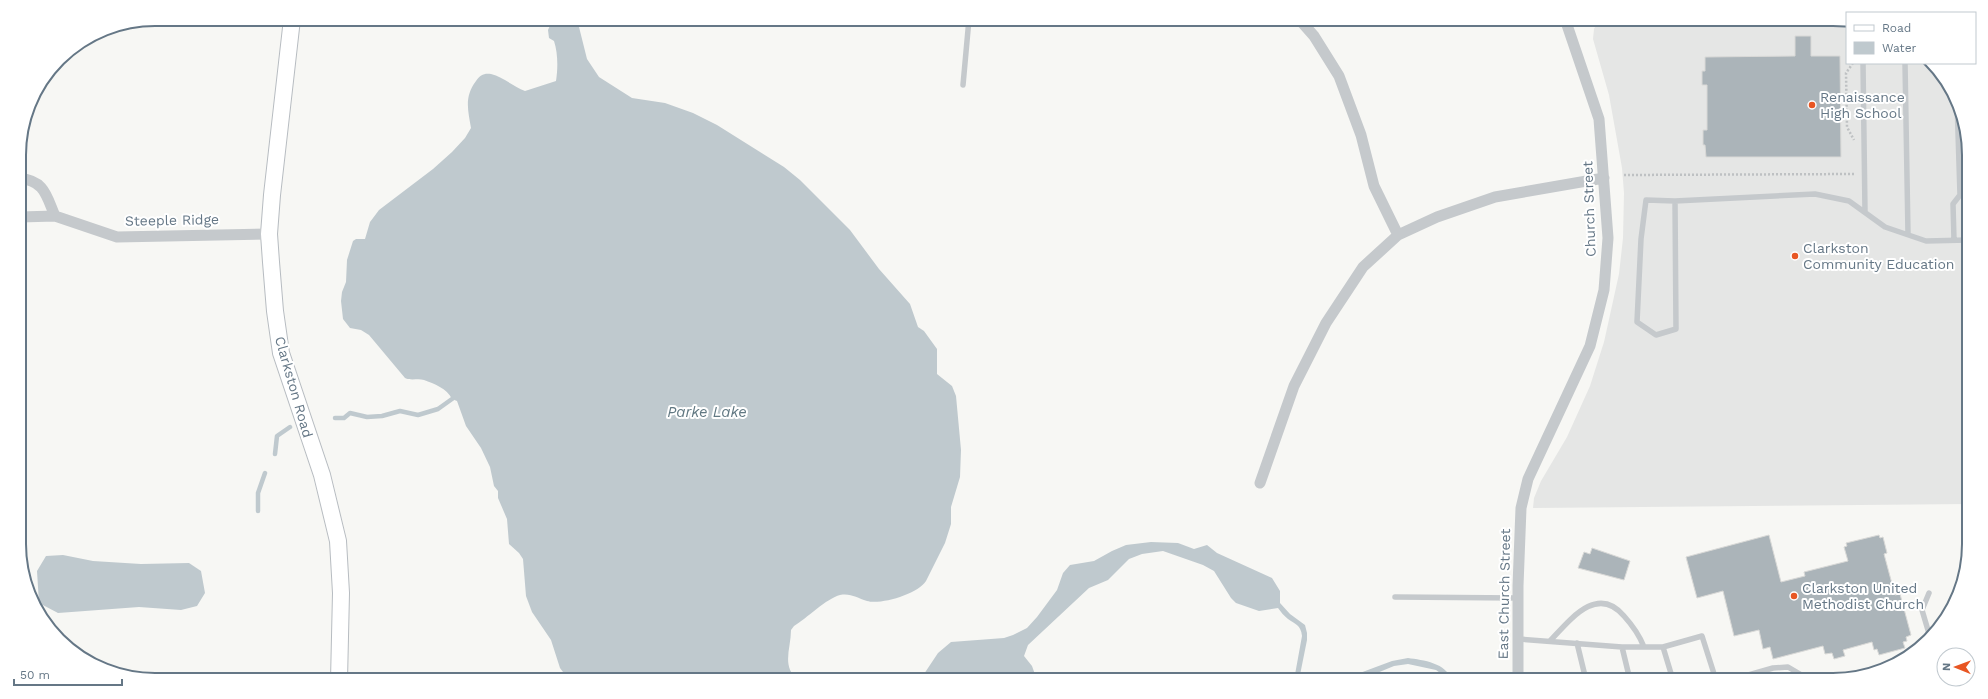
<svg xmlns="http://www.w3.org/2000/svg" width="1988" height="699" font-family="'Work Sans',sans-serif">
<rect width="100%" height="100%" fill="#f7f7f4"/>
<!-- built -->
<path fill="#e5e6e5" d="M1599,19H1833L1847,21V63H1931L1935,66L1959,103L1968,137L1969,504L1533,508L1534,498L1541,481L1567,437L1590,386L1604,342L1619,274L1623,238L1624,193L1622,168L1609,95L1593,39L1594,29Z"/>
<!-- water -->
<path fill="#bfc9ce" d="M553,19H577L587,59L599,77L632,98L665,103L693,113L717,125L784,167L800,180L850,230L879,269L910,304L918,327L924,331L937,349V374L952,386L956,396L961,450L960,477L951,507V524L945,543L926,581C918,594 881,605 867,601C857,598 851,593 840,595C827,598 806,619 794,626L791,630C791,649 781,666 798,680H569L560,668L551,640L532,612L526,596L523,559L519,553L509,544L507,519L498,498V491L494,486L490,467L481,448L466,426L457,401L452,399C447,388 434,384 424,380C418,378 411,381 405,378L369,335L361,330L350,328L343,319L341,301L342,292L346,282L347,260L353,241L356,239H365L370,222L379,210L433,169L452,152L465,138L471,128C468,110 464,97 476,81C480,75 484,73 491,74C503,77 514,87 525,91L556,81C558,68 558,53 554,41L549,38L548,30Z
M1151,542L1178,543L1194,549L1207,545L1217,553L1272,578L1280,591V603L1290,614L1305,625L1307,633V640L1299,680H1294L1302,636C1301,625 1295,624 1288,619C1284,616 1281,612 1278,608L1259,611L1236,603L1231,598L1214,571L1203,565L1163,551L1142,554L1129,559L1108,580L1089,588L1028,645L1024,656L1032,666L1037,680H920L938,653L951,642L1004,638L1013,635L1027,628L1037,617L1057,590L1063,573L1070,565L1094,561L1112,551L1126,545Z
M63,555L93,561L141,564L189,563L201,571L205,593L197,606L181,610L139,607L58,613L39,603L37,571L46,556Z
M1408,658C1423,660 1447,663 1451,680H1446L1443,675L1436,670L1408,664L1394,666L1360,680H1341L1392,661Z"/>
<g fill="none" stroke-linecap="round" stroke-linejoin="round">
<!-- stream -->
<path stroke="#bfc9ce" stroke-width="4.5" d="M335,418H344L350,413L367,417L382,416L400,411L418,415L438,409L452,399
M275,454L277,436L290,427
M258,511V493L265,473"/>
</g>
<!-- building -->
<path fill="#abb4b9" stroke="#d9d9d7" d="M1795,36H1811V56H1840L1841,157H1706L1705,145H1703V130H1707V85H1702V71H1705V57L1795,56Z
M1769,535L1781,582L1805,576L1804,572L1848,561L1844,547L1847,546L1846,543L1879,535L1880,538L1883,537L1887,553L1884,554L1895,595L1900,594L1911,635L1906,637L1907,641L1903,642L1905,648L1879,655L1877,649L1874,650L1872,642L1843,650L1845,656L1834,659L1832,653L1825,654L1823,646L1773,659L1770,647L1763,649L1759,630L1734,636L1723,591L1697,598L1686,557Z
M1592,548L1630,561L1624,580L1578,568L1584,552L1590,554Z"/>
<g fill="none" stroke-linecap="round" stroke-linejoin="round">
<defs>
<path id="secondary" d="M292,19L272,195L269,234L271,262L275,311L281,353L322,475L338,541L341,593L339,680"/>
</defs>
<!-- secondary casing -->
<use href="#secondary" stroke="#b7bcc1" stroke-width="18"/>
<!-- path -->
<path stroke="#bec1c3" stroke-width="2.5" stroke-dasharray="2 2" stroke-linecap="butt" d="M1853,63L1846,73L1847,127L1854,140
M1624,175L1856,174"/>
<!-- lane -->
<path stroke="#c5c9cc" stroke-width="5.5" d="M1863,63L1865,212
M1905,63L1908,234
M963,85L969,19
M1675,201L1676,329L1656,335L1637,322L1641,239L1646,200L1675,201L1815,194L1849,201L1885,227L1926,241L1968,240
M1954,240L1953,204L1960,195L1957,101
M1929,593L1922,610L1930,637
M1395,597L1518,598
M1518,639L1622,647H1663L1673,680
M1550,641C1570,620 1597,584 1624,616C1633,626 1639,634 1644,647
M1577,643L1586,680
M1622,647L1630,680
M1663,647L1702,636L1716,680
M1731,680L1773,668L1788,667L1805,677L1806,680"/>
<!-- street -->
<path stroke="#c5c9cc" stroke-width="11" d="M19,178C45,181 46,195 55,216
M20,217L55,216L117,237L269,234
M1398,235L1437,217L1495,197L1604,178
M1260,483L1294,386L1326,323L1363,267L1398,235L1374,186L1361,135L1339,76L1314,36L1299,19
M1518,680V586L1521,508L1528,479L1590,346L1604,290L1608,238L1599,119L1565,19"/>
<!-- secondary -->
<use href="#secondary" stroke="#fff" stroke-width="16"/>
</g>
<!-- markers -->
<g fill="#e85623" stroke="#fff" stroke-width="1.5">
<circle cx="1812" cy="105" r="4"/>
<circle cx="1795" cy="256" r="4"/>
<circle cx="1794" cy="596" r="4"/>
</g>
<g text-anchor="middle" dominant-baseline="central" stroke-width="4" stroke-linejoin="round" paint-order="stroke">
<!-- poi labels -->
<g font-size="14" fill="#657786" stroke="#fff" text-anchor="start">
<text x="1820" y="97">Renaissance<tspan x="1820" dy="16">High School</tspan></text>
<text x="1803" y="248">Clarkston<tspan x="1803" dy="16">Community Education</tspan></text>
<text x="1802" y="588">Clarkston United<tspan x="1802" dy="16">Methodist Church</tspan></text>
</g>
<!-- street labels -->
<g font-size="14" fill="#657786" stroke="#fff">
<text transform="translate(1589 209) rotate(-92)">Church Street</text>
<text transform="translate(172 220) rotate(-1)">Steeple Ridge</text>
<text transform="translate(294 387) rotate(74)">Clarkston Road</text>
<text transform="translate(1504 594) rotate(-89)">East Church Street</text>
</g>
<!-- water labels -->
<g font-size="15" font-style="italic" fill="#617882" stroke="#fff">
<text x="707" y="412">Parke Lake</text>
</g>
</g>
<!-- crop -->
<path d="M0 0H1988V699H0ZM155 26H1833A129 129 0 0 1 1962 155V544A129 129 0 0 1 1833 673H155A129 129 0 0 1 26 544V155A129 129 0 0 1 155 26Z" fill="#fff" fill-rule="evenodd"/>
<path fill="none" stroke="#657786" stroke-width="2" d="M155 26H1833A129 129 0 0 1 1962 155V544A129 129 0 0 1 1833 673H155A129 129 0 0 1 26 544V155A129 129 0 0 1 155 26Z"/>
<!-- legend -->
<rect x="1846" y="12" width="130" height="52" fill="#ffffff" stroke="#c1c9cf"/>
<rect x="1854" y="25" width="20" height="6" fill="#ffffff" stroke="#c1c9cf"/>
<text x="1882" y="32" font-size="12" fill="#657786">Road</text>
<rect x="1854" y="42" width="20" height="12" fill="#bfc9ce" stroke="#c1c9cf"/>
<text x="1882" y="52" font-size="12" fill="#657786">Water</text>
<!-- north arrow -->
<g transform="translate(1956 667) rotate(271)"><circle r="19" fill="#ffffff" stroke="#c1c9cf"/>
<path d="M0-3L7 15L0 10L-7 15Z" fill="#e85623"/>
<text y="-6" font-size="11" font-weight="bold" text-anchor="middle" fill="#657786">N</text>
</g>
<!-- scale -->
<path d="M14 679v6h108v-6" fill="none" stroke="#657786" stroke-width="2"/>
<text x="20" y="679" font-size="12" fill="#657786" stroke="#ffffff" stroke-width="3" paint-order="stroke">50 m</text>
</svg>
